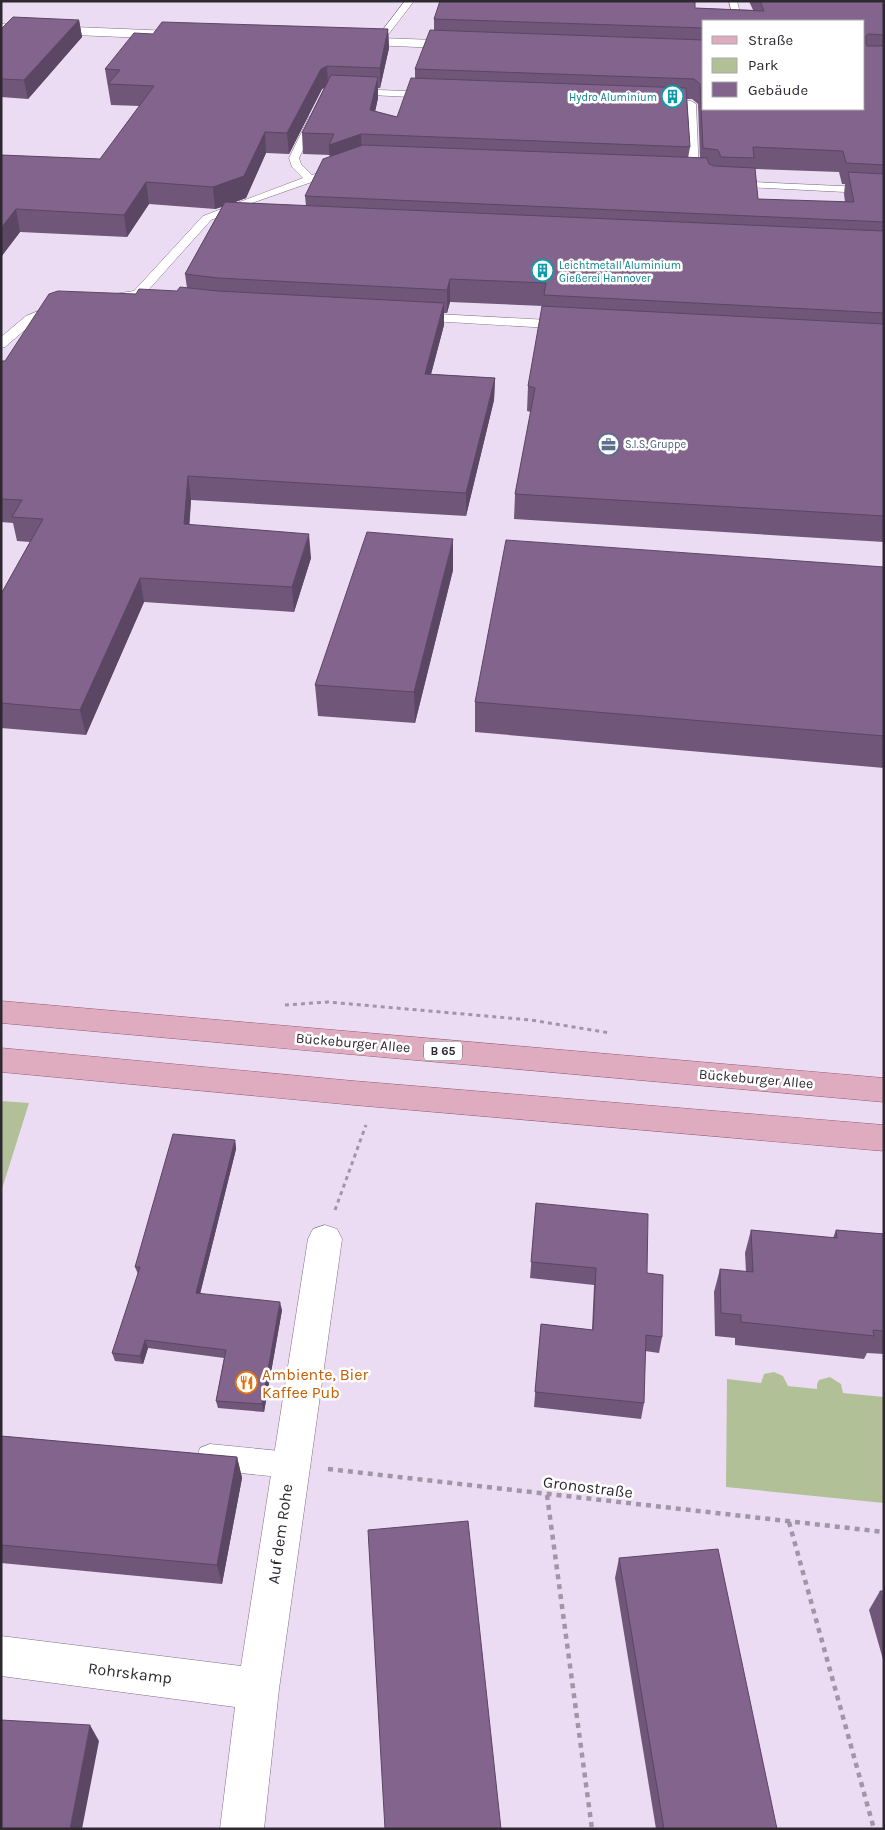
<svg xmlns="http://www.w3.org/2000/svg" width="885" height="1830" font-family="Karla,sans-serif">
<rect width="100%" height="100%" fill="#ecdcf3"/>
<!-- green -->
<path fill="#b1c097" d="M1,1101L29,1103L1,1192Z
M774,1372L783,1376L788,1386L817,1389V1384L819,1380L830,1377L841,1384L843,1393L884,1397V1503L726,1487L727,1379L761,1383L764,1374Z"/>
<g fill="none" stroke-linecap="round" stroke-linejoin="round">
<defs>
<path id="lane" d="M405,1H414L381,44H375V40Z
M729,1H737L742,21H734Z
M352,89L433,92L438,95L433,98L349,94V90Z
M659,100L691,101L696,104L699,174L698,176H690L689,174L686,107L656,105L654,103Z
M314,114L319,117L299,158L301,164L312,175L339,166L343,167L344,169L343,171L252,203L211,220L142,297L118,301L114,300L112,297L114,294L134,291L203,216L303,178L292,167L289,158L309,117Z
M731,181L884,188V194L727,186L726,184L727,182Z
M58,303L64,307L62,310L34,322L5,347L1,348V337L26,316Z
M418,313L567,321L573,325L567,329L414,320L412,317L414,314Z
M210,1444L290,1452L300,1456L304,1465L300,1474L290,1478L210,1470L200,1466L197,1457L200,1448Z"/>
<path id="street" d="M1,24L172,31L178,35L172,39L1,32Z
M353,37L462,41L468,45L462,49L349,44L347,41L349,38Z
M325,1225L337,1229L342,1239L279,1689L264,1829H220L235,1707L1,1676V1636L241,1666L308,1239L313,1229Z"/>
<path id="primary" d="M1,1001L884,1078V1102L1,1023Z
M1,1048L354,1081L884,1125V1151L354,1105L1,1072Z"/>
</defs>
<!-- lane casing -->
<use href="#lane" stroke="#7e6f84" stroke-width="1"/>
<!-- street casing -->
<use href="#street" stroke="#7e6f84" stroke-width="1"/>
<!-- primary casing -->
<use href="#primary" stroke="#935972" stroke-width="1"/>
<!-- path-far1 -->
<path stroke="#a195a6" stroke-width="3" stroke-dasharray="4 4" stroke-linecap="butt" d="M285,1005L328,1002L531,1020L610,1033
M335,1210L366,1125"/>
<!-- path -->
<path stroke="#a195a6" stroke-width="4.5" stroke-dasharray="5 5" stroke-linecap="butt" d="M328,1469L884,1532
M547,1495L592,1829
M789,1522L874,1829"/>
<!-- lane -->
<use href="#lane" fill="#fff" fill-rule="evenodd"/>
<!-- street -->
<use href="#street" fill="#fff" fill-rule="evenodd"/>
<!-- primary -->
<use href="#primary" fill="#dfacbf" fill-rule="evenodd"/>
</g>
<!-- wall -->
<path fill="#705679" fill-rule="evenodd" d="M749,1H884V542L514,519L515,494L531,412L527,411L528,386L543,306L450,302L447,313H444V325L431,374L495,378L494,400L466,516L191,500L189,524L311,558L294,612L144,602L86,735L1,728V594L30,542L17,541L13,523L1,522V361H5L136,294L177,291L187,288L185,274L222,207L215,209L149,204L127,237L20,232L1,257V155L100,159L140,106L111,105L105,69L153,34L388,29L389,48L380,88H378V98L375,111L397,117L415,78V69L434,30V19L695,8L753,10ZM704,21L864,109H704ZM324,88L302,133L303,154L330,155V157L305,196L306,206L233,203L246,198L266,153L289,154L322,89ZM687,99H692L698,104L700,158H688L690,147ZM755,169L839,172L842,184H845L844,194L845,202L758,199Z
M79,20L82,37L28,99L1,97V29Z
M884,567V768L475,732V702Z
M453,570L415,723L318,716L315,685Z
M235,1140L236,1149L200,1294L282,1310L264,1412L218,1408L216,1401L224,1358L148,1348L143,1364L115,1361L112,1353L138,1274L135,1267Z
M536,1203L647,1273L662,1337L659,1353L645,1351L644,1403L641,1419L534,1407L541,1324L592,1330L594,1285L530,1278Z
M751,1230L833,1238L836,1230L884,1234V1354L867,1353L864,1359L735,1345V1338L715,1336L714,1292L720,1269L746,1272L745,1253Z
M1,1436L237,1457L242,1478L222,1584L1,1563Z
M619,1558L777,1829H656L615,1578Z
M880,1591L884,1606V1663L869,1610Z"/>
<!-- shaded-wall -->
<path fill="#5b4663" d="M79,20L82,37L28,99L24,80Z
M388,29L389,48L380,88V68Z
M327,66L328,86L322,89L289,154L287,133L321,69Z
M378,77V98L371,131L370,110Z
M265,132L266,153L246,198L215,209L213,187Z
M361,134L362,156L330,167L329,145Z
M146,182L149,204L127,237L124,215Z
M16,209L20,232L1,257V228Z
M450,279V302L447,313V290Z
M444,303V325L425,397V374Z
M495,378L494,400L466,516V493Z
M188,476L191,500L188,548L184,524Z
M309,534L311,558L294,612L292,587Z
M453,539V570L415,723L414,692Z
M140,578L144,602L86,735L80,710Z
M235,1140L236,1149L198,1302L196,1293Z
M280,1302L282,1310L264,1412L262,1404Z
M145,1340L148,1348L143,1364L140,1356Z
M237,1457L242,1478L222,1584L217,1565Z
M90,1725L99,1741L82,1829H70Z"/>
<!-- building -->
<path fill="#82648d" stroke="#5b4663" d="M440,1H695V8L764,11L760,1H884V35L868,34L866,36V44L867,46H884V165L846,163L843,151L753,147L754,158L721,157L718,150L703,148L700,84L694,79L415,69L430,30L704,40V109H864V21H704V28L434,19Z
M13,17L79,20L24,80L1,79V29Z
M162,22L388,29L380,68L327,66L321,69L287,133L265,132L244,176L213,187L146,182L124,215L16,209L1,228V155L100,159L154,86L108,84L120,70L105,69L134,33L153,34Z
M331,75L378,77L370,110L397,117L411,78L686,88L690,147L361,134L329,145L334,134L302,133Z
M363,145L707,158L709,164L714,166L755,168L758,199L854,202L848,172L884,174V222L305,196L323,159Z
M225,202L884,231V313L544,295L546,283L450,279L447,290L218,278L185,274Z
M180,287L218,291L444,303L425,374L495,378L466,493L188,476L184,524L309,534L292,587L140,578L80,710L1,703V594L43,519L12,517L22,500L1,499V361H5L49,294L58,291L136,294L139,289L177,291Z
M542,306L884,324V516L515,494L535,388L528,386Z
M367,532L453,539L414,692L315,685Z
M506,540L884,567V736L475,702Z
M173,1134L235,1140L196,1293L280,1302L262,1404L216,1401L226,1350L145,1340L140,1356L112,1353L140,1267H135Z
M536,1203L648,1214L647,1273L663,1275L662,1337L646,1335L644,1403L535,1392L541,1324L593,1330L596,1268L531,1262Z
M751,1230L837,1238L836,1230L884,1234V1331L873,1330L874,1336L741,1322V1315L721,1313L720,1269L753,1272Z
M1,1436L237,1457L217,1565L1,1545Z
M468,1521L501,1829H385L368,1530Z
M718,1549L777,1829H664L619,1558Z
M880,1591H884V1605Z
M1,1720L90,1725L70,1829H1Z"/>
<!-- icons -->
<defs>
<symbol id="building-ring" viewBox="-11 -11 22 22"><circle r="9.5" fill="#fff" stroke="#0f9aa8" stroke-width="1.5"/><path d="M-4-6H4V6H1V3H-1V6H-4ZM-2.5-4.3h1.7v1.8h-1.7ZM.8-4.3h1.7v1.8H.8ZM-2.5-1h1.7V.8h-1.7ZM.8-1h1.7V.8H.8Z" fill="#0f9aa8"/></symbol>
<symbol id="office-ring" viewBox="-11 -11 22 22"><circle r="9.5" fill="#fff" stroke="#5c6f8a" stroke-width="1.5"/><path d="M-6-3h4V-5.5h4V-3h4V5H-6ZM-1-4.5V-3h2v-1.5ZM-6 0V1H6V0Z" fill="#5c6f8a"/></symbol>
<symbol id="restaurant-ring" viewBox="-11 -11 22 22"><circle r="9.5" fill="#fff" stroke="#e8710a" stroke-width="1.5"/><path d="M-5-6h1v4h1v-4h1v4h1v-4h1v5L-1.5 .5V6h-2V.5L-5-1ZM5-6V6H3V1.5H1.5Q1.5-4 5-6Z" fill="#e8710a"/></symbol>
</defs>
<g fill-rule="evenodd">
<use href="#building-ring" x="660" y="84" width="25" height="25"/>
<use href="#building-ring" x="530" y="258" width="25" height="25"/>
<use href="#office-ring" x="596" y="432" width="25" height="25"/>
<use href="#restaurant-ring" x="234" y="1370" width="25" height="25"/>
</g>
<g text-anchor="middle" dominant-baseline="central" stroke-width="5" stroke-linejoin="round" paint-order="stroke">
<!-- far-culture labels -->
<g font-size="11" fill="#0d838f" stroke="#fff" text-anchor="end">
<text x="657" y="97">Hydro Aluminium</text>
<text x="559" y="265" text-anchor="start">Leichtmetall Aluminium<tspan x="559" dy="13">Gießerei Hannover</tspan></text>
</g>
<!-- far-service labels -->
<g font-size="11" fill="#4e5e75" stroke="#fff" text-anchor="start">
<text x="625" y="444">S.I.S. Gruppe</text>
</g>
<!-- shield labels -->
<rect fill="#fff" stroke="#6d686f" stroke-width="1" x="424" y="1041.5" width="38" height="19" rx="4"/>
<g font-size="12" font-weight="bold" fill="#2e2831">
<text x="443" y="1051">B 65</text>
</g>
<!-- street labels -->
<g font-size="14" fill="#2e2831" stroke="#fff">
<text transform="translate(353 1043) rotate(5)">Bückeburger Allee</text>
<text transform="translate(756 1079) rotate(5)">Bückeburger Allee</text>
</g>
<!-- near-food labels -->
<g font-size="16" fill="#c56008" stroke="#fff" text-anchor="start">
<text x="262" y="1374">Ambiente, Bier<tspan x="262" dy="18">Kaffee Pub</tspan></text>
</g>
<!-- near-street labels -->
<g font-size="16" fill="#2e2831" stroke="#fff">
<text transform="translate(588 1487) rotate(7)">Gronostraße</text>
<text transform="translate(280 1534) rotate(-82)">Auf dem Rohe</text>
<text transform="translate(130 1673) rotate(7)">Rohrskamp</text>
</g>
</g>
<!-- border -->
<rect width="885" height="1830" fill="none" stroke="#2e2831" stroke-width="5"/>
<!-- legend -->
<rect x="702" y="20" width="162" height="90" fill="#ffffff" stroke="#aba9ad"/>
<rect x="712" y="36" width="25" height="8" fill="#dfacbf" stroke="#aba9ad"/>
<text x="748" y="45" font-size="15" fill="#2e2831">Straße</text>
<rect x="712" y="58" width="25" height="15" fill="#b1c097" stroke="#aba9ad"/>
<text x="748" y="70" font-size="15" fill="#2e2831">Park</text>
<rect x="712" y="82" width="25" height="15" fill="#82648d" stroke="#aba9ad"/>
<text x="748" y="95" font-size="15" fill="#2e2831">Gebäude</text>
</svg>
